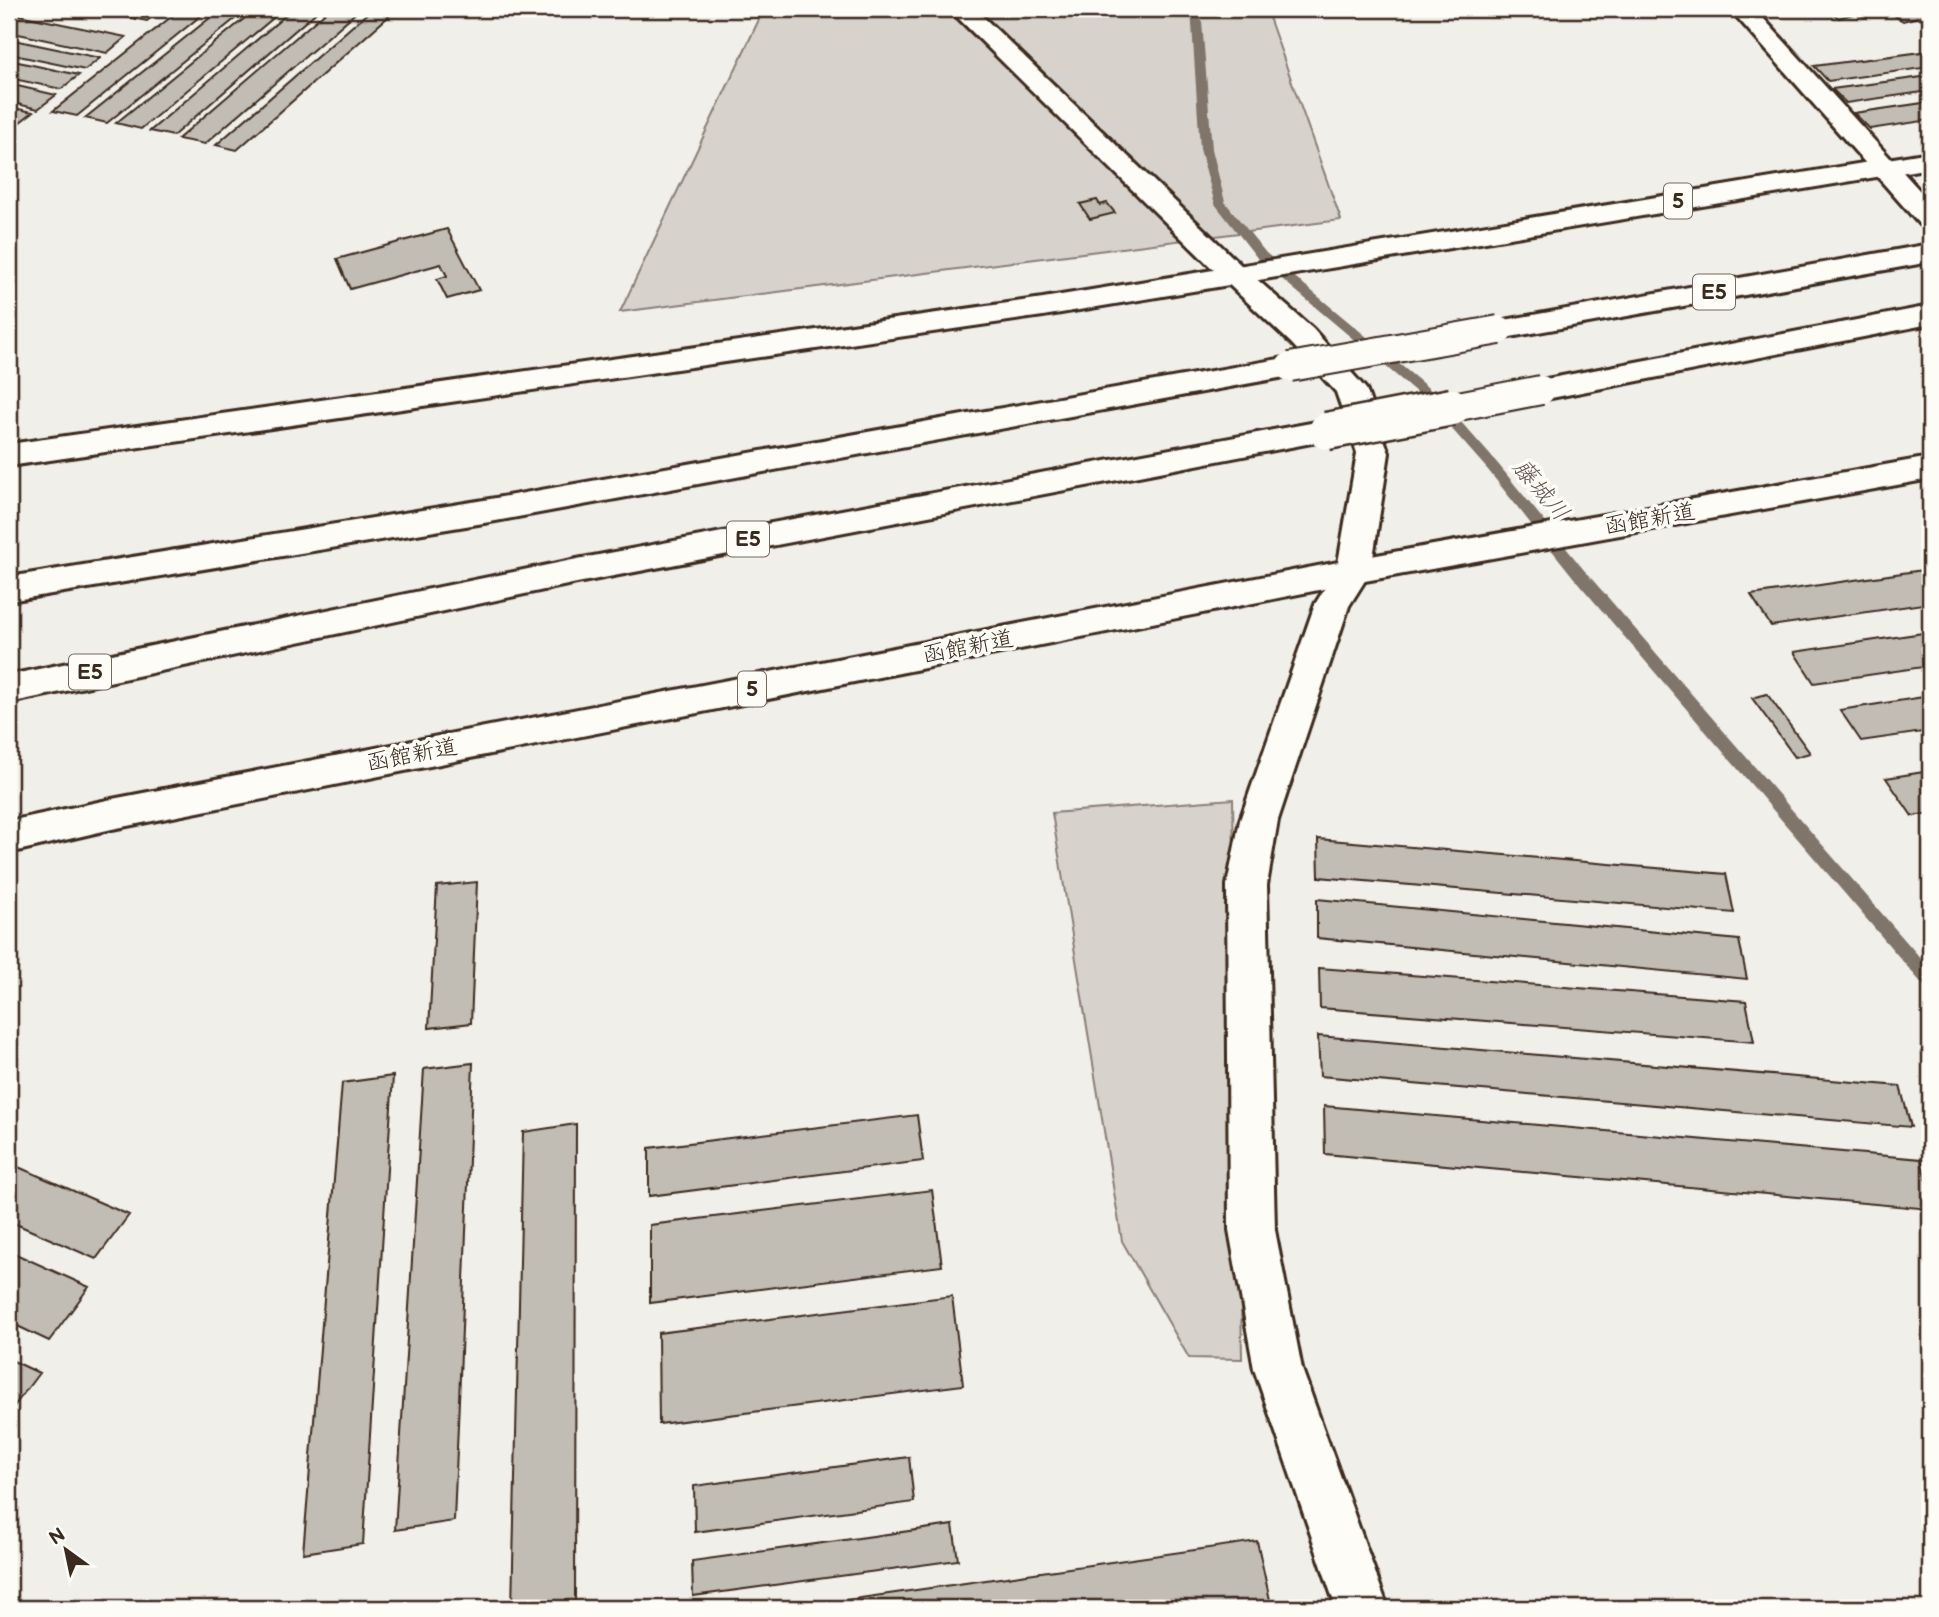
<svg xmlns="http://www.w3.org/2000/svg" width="1939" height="1617" font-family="'Balsamiq Sans','Klee One',sans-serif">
<rect width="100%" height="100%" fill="#f1efea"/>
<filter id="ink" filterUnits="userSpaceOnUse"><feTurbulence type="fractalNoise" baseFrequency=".0143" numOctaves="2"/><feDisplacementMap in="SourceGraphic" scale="14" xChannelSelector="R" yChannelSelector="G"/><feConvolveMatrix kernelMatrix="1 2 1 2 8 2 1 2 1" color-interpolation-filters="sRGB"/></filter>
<g filter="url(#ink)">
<!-- green -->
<path fill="#d7d2cc" stroke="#897e75" stroke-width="2" d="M764,9H1266L1341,220L620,312Z
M1233,799L1242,1359L1189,1358L1122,1241L1052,813Z"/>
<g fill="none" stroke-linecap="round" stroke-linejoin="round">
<!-- stream -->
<path fill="#80746b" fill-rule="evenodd" d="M1191,9H1201L1212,149L1225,202L1266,253L1439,397L1498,464L1584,570L1930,969V988L1924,986L1574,578L1488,470L1429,403L1258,259L1215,204L1200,149Z"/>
</g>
<!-- building -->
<path fill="#c1bcb4" stroke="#3b2a1e" stroke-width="2" d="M86,9H162L147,21Z
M181,9H209L77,116L53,111Z
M221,9H247L107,123L85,118Z
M256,9H284L141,129L116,123Z
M293,9H320L173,136L150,131Z
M329,9H360L205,144L178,139Z
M372,9H397L237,150L216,145Z
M1825,9H1916L1926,15L1903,21L1887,11L1863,17L1857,13L1839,18Z
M9,13L126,37L107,53L9,32Z
M9,39L100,58L85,70L9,54Z
M1930,51V67L1828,81L1814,66Z
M9,60L79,75L61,89L9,78Z
M1930,76V91L1846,103L1832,89Z
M9,84L56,95L38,109L9,102Z
M1930,102V120L1870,129L1854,113Z
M9,107L33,112L15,126L9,125Z
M1097,200L1100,205L1107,203L1115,213L1090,219L1080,204Z
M447,229L479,290L447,299L437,279L447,276L441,264L350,289L337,259Z
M1930,569V603L1771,626L1751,595Z
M1930,632V666L1814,683L1794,652Z
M1767,694L1810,753L1795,757L1752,698Z
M1930,696V731L1861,741L1840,710Z
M1930,771V813L1912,816L1886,778Z
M1318,839L1726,874L1734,913L1319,877Z
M477,882L471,1023L429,1028L437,886Z
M1317,899L1739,940L1747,979L1317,938Z
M1319,968L1746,1001L1754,1042L1320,1008Z
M1318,1036L1900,1086L1911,1127L1320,1076Z
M473,1063L454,1521L395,1530L424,1069Z
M393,1076L363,1544L303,1553L342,1083Z
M1324,1106L1921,1159L1930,1196V1209L1325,1154Z
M917,1115L923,1161L649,1196V1148Z
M576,1124L575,1603L543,1608H512L523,1132Z
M9,1163L129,1215L96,1259L9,1221Z
M932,1190L942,1266L650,1303V1225Z
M9,1251L89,1287L49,1341L9,1322Z
M952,1296L963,1385L659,1424L658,1333Z
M9,1359L39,1373L9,1413Z
M909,1457L914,1502L695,1532L694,1486Z
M953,1525L958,1560L693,1596L692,1561Z
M1257,1541L1270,1600L1217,1608H791Z"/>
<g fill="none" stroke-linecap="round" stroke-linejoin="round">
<defs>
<path id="street" d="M949,9H975L1244,268L1313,329L1366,389L1389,453L1371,571L1349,606L1278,820L1267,885L1275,1230L1302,1369L1388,1608H1336L1254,1369L1229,1230L1227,885L1240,820L1315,604L1337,569L1357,453L1336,392L1291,343L1224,280Z
M1730,9H1755L1930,202V227L1920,225Z"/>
<path id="highway" d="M1930,152V168L1043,316L9,466V444L1043,298Z
M1930,244V262L1499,339L1488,337L1484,330L1488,323L1499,321Z
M1930,306V324L1541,400L1530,397L1525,390L1530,383L1541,380Z
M1290,357L1301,360L1305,367L1301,374L490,522L9,601V577L490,499Z
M1327,420L1338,424L1343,431L1338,438L577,583L9,703V675L577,559Z
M1930,457V479L1354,583L112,829L9,853V821L112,799L1354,559Z"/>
</defs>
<!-- street casing -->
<use href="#street" stroke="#3b2a1e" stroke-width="6"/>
<!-- highway casing -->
<use href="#highway" stroke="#3b2a1e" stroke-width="6"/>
<!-- street -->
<use href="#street" fill="#fdfcf7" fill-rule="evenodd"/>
<!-- highway -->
<use href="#highway" fill="#fdfcf7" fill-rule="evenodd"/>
<defs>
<path id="highway-bridge-far1" d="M1290,367L1499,330
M1443,409L1541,390"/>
<path id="highway-bridge" d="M1327,431L1452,407"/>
</defs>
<!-- highway-bridge-far1 casing -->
<use href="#highway-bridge-far1" stroke="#3b2a1e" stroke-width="32" stroke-linecap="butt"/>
<!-- highway-bridge casing -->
<use href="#highway-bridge" stroke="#3b2a1e" stroke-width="41" stroke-linecap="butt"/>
<!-- highway-bridge-far1 -->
<use href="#highway-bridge-far1" stroke="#fdfcf7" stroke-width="28"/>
<!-- highway-bridge -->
<use href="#highway-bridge" stroke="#fdfcf7" stroke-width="36"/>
</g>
</g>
<g text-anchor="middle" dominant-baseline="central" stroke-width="7" stroke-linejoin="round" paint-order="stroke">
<!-- shield labels -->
<g fill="#fdfcf7" stroke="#75695f" stroke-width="2">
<rect x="1664" y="183.5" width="28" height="35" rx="5"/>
<rect x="1693" y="274.5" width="42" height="35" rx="5"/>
<rect x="727" y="521.5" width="42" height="35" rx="5"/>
<rect x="69" y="654.5" width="42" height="35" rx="5"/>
<rect x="738" y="671.5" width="28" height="35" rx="5"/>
</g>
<g font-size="21" font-weight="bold" fill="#3b2a1e">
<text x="1678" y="201">5</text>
<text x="1714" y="292">E5</text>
<text x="748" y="539">E5</text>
<text x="90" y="672">E5</text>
<text x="752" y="689">5</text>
</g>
<!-- street labels -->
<g font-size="23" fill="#3b2a1e" stroke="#fdfcf7">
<text transform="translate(1650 519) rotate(-10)">函館新道</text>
<text transform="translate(968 647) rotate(-11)">函館新道</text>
<text transform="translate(412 755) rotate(-11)">函館新道</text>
</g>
<!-- water labels -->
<g font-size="24" font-style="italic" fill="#63554b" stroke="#fdfcf7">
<text transform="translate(1541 490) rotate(50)">藤城川</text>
</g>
</g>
<!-- margin -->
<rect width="1939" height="1617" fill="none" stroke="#fdfcf7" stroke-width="35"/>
<rect x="18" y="18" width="1904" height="1582" fill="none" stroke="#3b2a1e" stroke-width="2.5" filter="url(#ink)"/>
<!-- north arrow -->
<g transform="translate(66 1550) rotate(327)" stroke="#fdfcf7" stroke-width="5" paint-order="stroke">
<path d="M0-5L12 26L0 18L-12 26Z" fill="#3b2a1e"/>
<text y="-10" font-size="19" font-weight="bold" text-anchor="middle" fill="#3b2a1e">N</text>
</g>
</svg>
